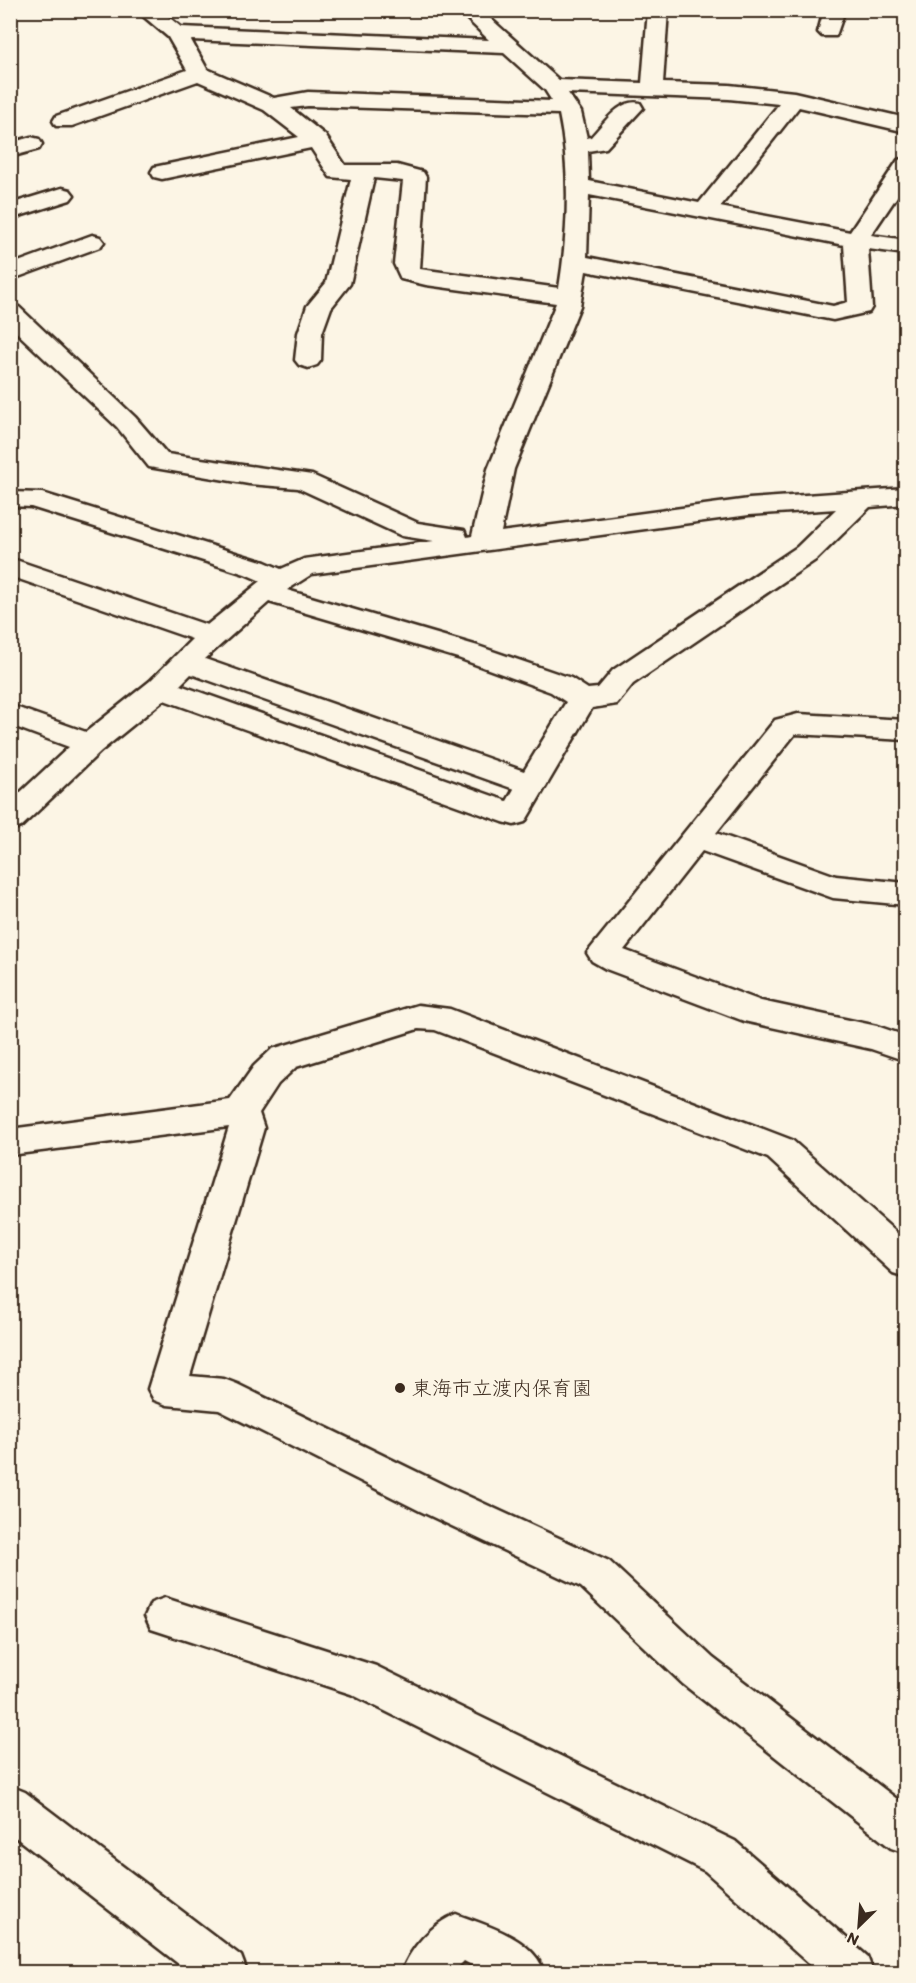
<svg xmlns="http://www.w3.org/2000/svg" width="916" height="1983" font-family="Itim,'Klee One',sans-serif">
<rect width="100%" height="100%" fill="#fcf5e5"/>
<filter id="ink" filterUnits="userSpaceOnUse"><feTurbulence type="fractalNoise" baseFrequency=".0167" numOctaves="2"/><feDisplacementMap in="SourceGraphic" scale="12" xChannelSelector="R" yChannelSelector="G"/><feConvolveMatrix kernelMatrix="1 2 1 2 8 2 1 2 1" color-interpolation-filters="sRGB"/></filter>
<g filter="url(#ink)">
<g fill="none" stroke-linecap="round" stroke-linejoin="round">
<defs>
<path id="street" d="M136,10H160L181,27L489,40L458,10H481L559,80L642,83L648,10H668L663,83L729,85L794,92L906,118V132L799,107L720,207L850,232L898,160L906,158V183L871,235L906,240V254L868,249L872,307L869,312L833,320L586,271L580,306L514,469L501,532L749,499L906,488V504L870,507L817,559L633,684L617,704L592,708L525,822L514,825L503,822L164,700L101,751L21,827L10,830V802L69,747L10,725V705L86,732L150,681L192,639L10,576V558L207,625L261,581L245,574L31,507L10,506V492L42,493L265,562L281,569L304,559L434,541L402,536L298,488L249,484L149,467L117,427L10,326V305L19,307L135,417L167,454L312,475L418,523L464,530L467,537L472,536L488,469L556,303L426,285L401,279L394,264L403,181L374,178L350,284L331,308L322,333L321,360L317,365L308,368L299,365L295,360L298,333L307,306L326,283L351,179L330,177L311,148L162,179L154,177L151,172L154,167L299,137L264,110L198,81L72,126H56L53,121L56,116L187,70L168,37ZM191,40L504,53L545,90L552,101L308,92L274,98L207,69ZM568,93L729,99L779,104L699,203L589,181L588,151L606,148L643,108L640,103C620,98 604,124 591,137L587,138L581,112ZM308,106L559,114C571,171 568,232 559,288L420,269L426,177L423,172L397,165H345L325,135L291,108ZM589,195L844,245L848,302L833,306L587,257ZM836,509L797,547L613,670L598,688L588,689L571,678L478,646L287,590L312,574L749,515ZM269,602L458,658L551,692L566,702L524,771L205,659ZM191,674L514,789L507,801L180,685Z
M824,10H845L836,36H822L818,32Z
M31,137L39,139L42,144L39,149L10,157V143Z
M62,188L70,190L74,195L70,200L10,219V204Z
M92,235L100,237L104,242L100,247L10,280V265Z
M798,714L906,720V740L795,734L716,833L836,876L906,883V905L833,898L702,851L624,950L761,1001L877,1026L906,1036V1061L871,1049L744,1021L606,969L592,961L587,953L775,720Z
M418,1005L450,1009L792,1140L906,1241V1277L893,1273L768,1158L435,1030L418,1029L296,1067L278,1084L259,1113L264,1128L190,1376L224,1379L237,1384L448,1487L609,1561L713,1658L906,1806V1853L891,1848L683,1684L581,1587L420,1511L219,1410L167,1405L154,1400L148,1389L229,1127L10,1155V1129L230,1100L254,1066L272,1049Z
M165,1598L376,1666L735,1841L867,1956L873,1972H818L705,1871L351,1694L151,1629L145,1616L151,1603Z
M10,1786L25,1792L241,1956L247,1972H189L10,1833Z
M456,1914C487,1926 533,1938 544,1972H485L464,1961L453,1972H402C410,1948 432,1924 456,1914Z"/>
</defs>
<!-- street casing -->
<use href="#street" stroke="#3b2a1e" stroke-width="5"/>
<!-- street -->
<use href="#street" fill="#fcf5e5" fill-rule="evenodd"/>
</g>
</g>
<!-- markers -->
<circle fill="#3b2a1e" stroke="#fcf5e5" stroke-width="2" cx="400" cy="1388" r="6"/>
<g text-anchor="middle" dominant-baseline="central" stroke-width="5" stroke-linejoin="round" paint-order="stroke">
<!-- poi labels -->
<g font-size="20" fill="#3b2a1e" stroke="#fcf5e5" text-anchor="start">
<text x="412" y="1388">東海市立渡内保育園</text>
</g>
</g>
<!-- margin -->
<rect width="916" height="1983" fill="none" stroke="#fcf5e5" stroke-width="36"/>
<rect x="18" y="18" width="880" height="1947" fill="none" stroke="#3b2a1e" stroke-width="2" filter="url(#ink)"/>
<!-- north arrow -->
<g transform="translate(859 1926) rotate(205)" stroke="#fcf5e5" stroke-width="4.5" paint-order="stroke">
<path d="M0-4.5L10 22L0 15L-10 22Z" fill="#3b2a1e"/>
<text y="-9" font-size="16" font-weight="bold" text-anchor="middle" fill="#3b2a1e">N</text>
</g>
</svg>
